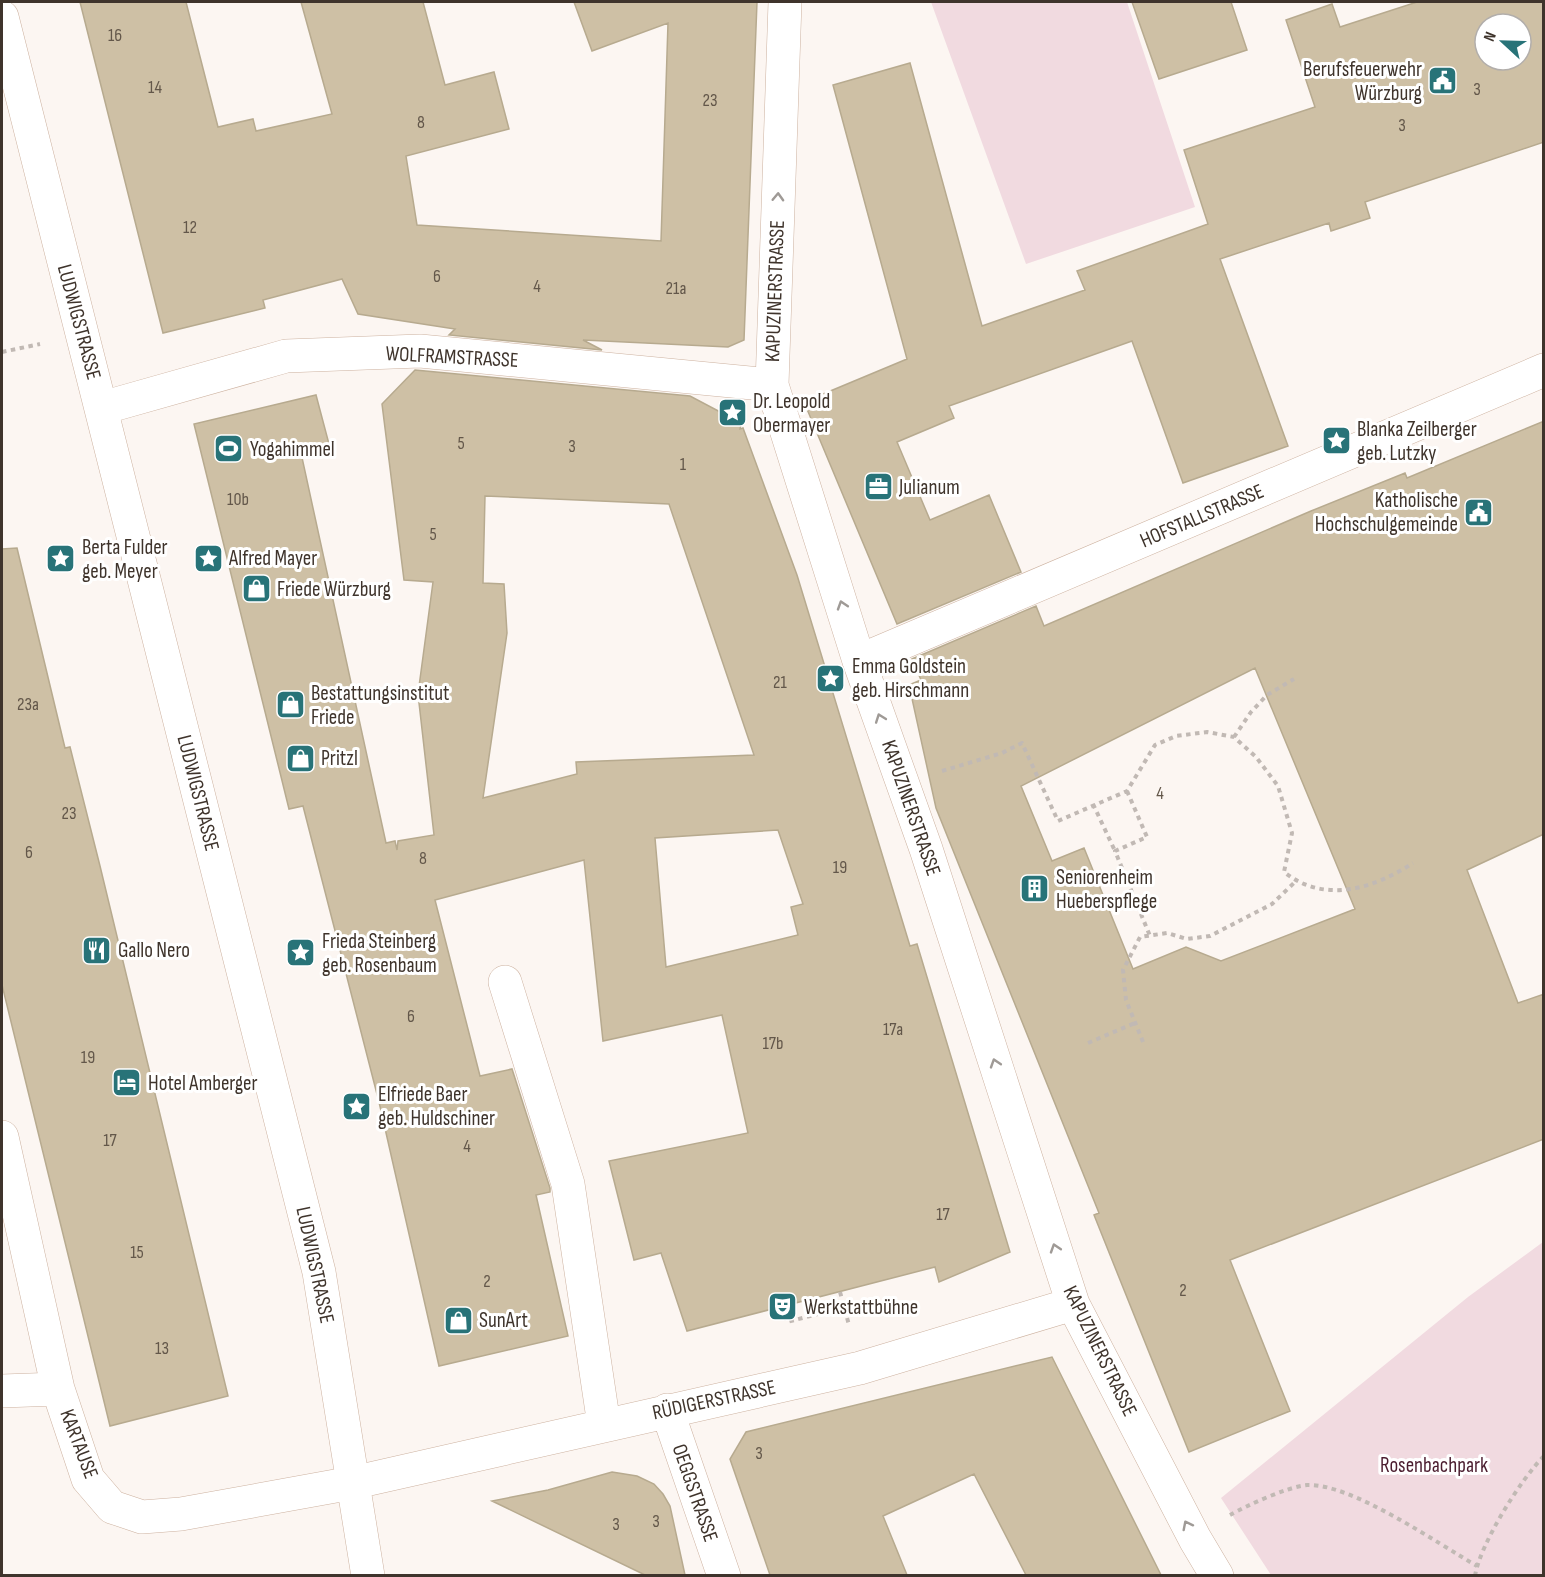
<svg xmlns="http://www.w3.org/2000/svg" width="1545" height="1577" font-family="'Sofia Sans Condensed',sans-serif">
<rect width="100%" height="100%" fill="#fcf6f2"/>
<!-- green -->
<path fill="#f1dae0" d="M931,2H1127L1195,207L1026,264Z
M1543,1242V1575H1271L1221,1498L1468,1297Z"/>
<!-- building -->
<path fill="#cec0a5" stroke="#b7aa8f" stroke-width="1.5" fill-rule="evenodd" d="M80,2H186L218,127L253,119L256,131L332,114L301,2H423L445,85L494,72L509,129L406,156L417,225L661,241L668,23L592,51L574,2H757L744,340L728,347L583,340L602,350L449,335L455,329L358,314L342,279L263,300L265,308L163,333Z
M1132,2H1231L1247,50L1159,79Z
M1417,2H1544V142L1365,202L1370,218L1331,231L1329,223L1220,259L1288,446L1183,483L1132,341L949,406L954,418L897,442L930,520L989,495L1021,572L897,624L804,402L907,359L833,85L910,63L982,326L1085,290L1077,271L1208,224L1184,150L1315,107L1286,20L1332,4L1340,27ZM1485,24H1521V60H1485Z
M415,370L690,396L741,423L740,429L743,428L797,575L910,946L917,944L1010,1252L939,1282L935,1267L687,1331L661,1253L634,1260L609,1161L748,1133L722,1015L603,1041L584,860L435,900L480,1076L512,1069L550,1188V1192L536,1195L568,1336L439,1366L379,1102L303,806L289,809L194,424L316,395L329,444L301,453L386,843L395,841L397,850L398,841L434,835L418,694L433,582L404,580L382,404ZM485,496L669,504L754,755L576,762L577,774L483,798L507,633L504,584L483,583ZM778,830L803,904L791,907L798,935L666,967L655,838Z
M1544,421V834L1467,870L1518,1003L1544,994V1139L1230,1260L1290,1411L1189,1452L1094,1215L1099,1213L936,808L909,685L921,680L912,659L1036,606L1044,626L1311,511L1405,473L1407,478ZM1255,668L1355,909L1221,961L1186,947L1133,969L1084,848L1052,861L1021,786Z
M17,548L65,748L70,747L100,866L228,1396L110,1426L2,985V549Z
M1052,1357L1161,1575H1026L974,1474L883,1516L907,1575H770L730,1459L746,1432Z
M612,1472L637,1476L654,1484L663,1494L670,1506L685,1575H645L492,1501L548,1490Z"/>
<g fill="none" stroke-linecap="round" stroke-linejoin="round">
<defs>
<path id="minor" d="M785,2L772,385L859,661L926,849L1073,1304L1195,1539L1217,1576
M2,17L319,1272L368,1576
M102,408L286,356L420,351L772,385
M859,661L1544,370
M505,982L568,1184L604,1425
M2,1137L58,1389L88,1479L112,1507L142,1517L181,1514L352,1483L860,1368L1073,1304
M2,1391L58,1389
M667,1410L724,1576"/>
</defs>
<!-- minor casing -->
<use href="#minor" stroke="#cdb2a0" stroke-width="34"/>
<!-- path -->
<path stroke="#c1b9b4" stroke-width="4" stroke-dasharray="4.5 4.5" stroke-linecap="butt" d="M2,352L40,344
M1234,737L1251,712L1267,695L1294,679
M942,771L1002,753L1022,743L1058,821L1127,791L1155,745L1176,736L1207,732L1234,737L1256,757L1278,786L1292,833L1284,872C1324,904 1373,889 1413,863
M1127,791L1147,837L1115,851L1150,936
M1093,804L1115,851
M1143,1042L1126,1000L1123,970L1140,937L1167,933L1187,939L1210,936L1272,904L1296,881
M1088,1043L1135,1023
M840,1292L849,1325
M783,1307L787,1322L845,1307
M1230,1515C1248,1505 1287,1487 1307,1485C1351,1483 1437,1543 1477,1566
M1475,1576C1480,1544 1521,1479 1544,1456"/>
<!-- minor -->
<use href="#minor" stroke="#fff" stroke-width="33"/>
</g>
<!-- one-way arrows -->
<defs><path id="oneway-chevron" d="M-2-3.5L2.5 0L-2 3.5" fill="none" stroke-width="1.6" stroke-linecap="round" stroke-linejoin="round" transform="scale(1.5)"/></defs>
<g stroke="#9f9a96">
<use href="#oneway-chevron" transform="translate(778 197) rotate(-88)"/>
<use href="#oneway-chevron" transform="translate(842 605) rotate(-108)"/>
<use href="#oneway-chevron" transform="translate(880 718) rotate(-110)"/>
<use href="#oneway-chevron" transform="translate(995 1063) rotate(-108)"/>
<use href="#oneway-chevron" transform="translate(1055 1248) rotate(-108)"/>
<use href="#oneway-chevron" transform="translate(1187 1525) rotate(-117)"/>
</g>
<!-- icons -->
<defs>
<symbol id="civic-square" viewBox="-11 -11 22 22"><rect x="-9" y="-9" width="18" height="18" rx="4" fill="#287378" stroke="#fff"/><path d="M-.6-6.5H3V-4.5H.6V-3L4-1V1h2V6H-6V1h2V-1L-.6-3ZM-1.2 2.5V6h2.4V2.5Z" fill="#fff"/></symbol>
<symbol id="sight-square" viewBox="-11 -11 22 22"><rect x="-9" y="-9" width="18" height="18" rx="4" fill="#287378" stroke="#fff"/><path d="M0-6L1.8-2.2L6-1.7L2.9 1.2L3.7 5.4L0 3.3L-3.7 5.4L-2.9 1.2L-6-1.7L-1.8-2.2Z" fill="#fff"/></symbol>
<symbol id="stadium-square" viewBox="-11 -11 22 22"><rect x="-9" y="-9" width="18" height="18" rx="4" fill="#287378" stroke="#fff"/><path d="M0-5a6.5 5 0 1 0 0 10a6.5 5 0 1 0 0-10ZM-3.5-1.8h7v3.6h-7Z" fill="#fff"/></symbol>
<symbol id="office-square" viewBox="-11 -11 22 22"><rect x="-9" y="-9" width="18" height="18" rx="4" fill="#287378" stroke="#fff"/><path d="M-6-3h4V-5.5h4V-3h4V5H-6ZM-1-4.5V-3h2v-1.5ZM-6 0V1H6V0Z" fill="#fff"/></symbol>
<symbol id="shop-square" viewBox="-11 -11 22 22"><rect x="-9" y="-9" width="18" height="18" rx="4" fill="#287378" stroke="#fff"/><path d="M-5-2.5h2.3a2.7 3.5 0 0 1 5.4 0H5L5.5 6h-11ZM-1.5-2.5h3a1.5 2.3 0 0 0-3 0Z" fill="#fff"/></symbol>
<symbol id="building-square" viewBox="-11 -11 22 22"><rect x="-9" y="-9" width="18" height="18" rx="4" fill="#287378" stroke="#fff"/><path d="M-4-6H4V6H1V3H-1V6H-4ZM-2.5-4.3h1.7v1.8h-1.7ZM.8-4.3h1.7v1.8H.8ZM-2.5-1h1.7V.8h-1.7ZM.8-1h1.7V.8H.8Z" fill="#fff"/></symbol>
<symbol id="restaurant-square" viewBox="-11 -11 22 22"><rect x="-9" y="-9" width="18" height="18" rx="4" fill="#287378" stroke="#fff"/><path d="M-5-6h1v4h1v-4h1v4h1v-4h1v5L-1.5 .5V6h-2V.5L-5-1ZM5-6V6H3V1.5H1.5Q1.5-4 5-6Z" fill="#fff"/></symbol>
<symbol id="hotel-square" viewBox="-11 -11 22 22"><rect x="-9" y="-9" width="18" height="18" rx="4" fill="#287378" stroke="#fff"/><path d="M-6-4.5h1.5V1H6V5H4.5V3h-9V5H-6ZM-4 0a1.8 1.8 0 1 1 3.6 0ZM.5 0V-2.5h3Q6-2.5 6 0Z" fill="#fff"/></symbol>
<symbol id="theatre-square" viewBox="-11 -11 22 22"><rect x="-9" y="-9" width="18" height="18" rx="4" fill="#287378" stroke="#fff"/><path d="M-5-5.5Q0-4 5-5.5V0Q5 5 0 6Q-5 5-5 0ZM-3.3-2.5H-1v1.5H-3.3ZM1-2.5H3.3v1.5H1ZM-2.8 1Q0 5.5 2.8 1Z" fill="#fff"/></symbol>
</defs>
<g fill-rule="evenodd">
<use href="#civic-square" x="1426" y="64" width="33" height="33"/>
<use href="#sight-square" x="716" y="396" width="33" height="33"/>
<use href="#sight-square" x="1320" y="424" width="33" height="33"/>
<use href="#stadium-square" x="212" y="432" width="33" height="33"/>
<use href="#office-square" x="862" y="470" width="33" height="33"/>
<use href="#civic-square" x="1462" y="496" width="33" height="33"/>
<use href="#sight-square" x="192" y="542" width="33" height="33"/>
<use href="#sight-square" x="44" y="542" width="33" height="33"/>
<use href="#shop-square" x="240" y="572" width="33" height="33"/>
<use href="#sight-square" x="814" y="662" width="33" height="33"/>
<use href="#shop-square" x="274" y="688" width="33" height="33"/>
<use href="#shop-square" x="284" y="742" width="33" height="33"/>
<use href="#building-square" x="1018" y="872" width="33" height="33"/>
<use href="#restaurant-square" x="80" y="934" width="33" height="33"/>
<use href="#sight-square" x="284" y="936" width="33" height="33"/>
<use href="#hotel-square" x="110" y="1066" width="33" height="33"/>
<use href="#sight-square" x="340" y="1090" width="33" height="33"/>
<use href="#theatre-square" x="766" y="1290" width="33" height="33"/>
<use href="#shop-square" x="442" y="1304" width="33" height="33"/>
</g>
<g text-anchor="middle" dominant-baseline="central" stroke-width="6" stroke-linejoin="round" paint-order="stroke">
<!-- number labels -->
<g font-size="18" fill="#63574a">
<text x="115" y="35">16</text>
<text x="155" y="87">14</text>
<text x="1477" y="89">3</text>
<text x="710" y="100">23</text>
<text x="421" y="122">8</text>
<text x="1402" y="125">3</text>
<text x="190" y="227">12</text>
<text x="437" y="276">6</text>
<text x="537" y="286">4</text>
<text x="676" y="288">21a</text>
<text x="461" y="443">5</text>
<text x="572" y="446">3</text>
<text x="683" y="464">1</text>
<text x="238" y="499">10b</text>
<text x="433" y="534">5</text>
<text x="780" y="682">21</text>
<text x="28" y="704">23a</text>
<text x="1160" y="793">4</text>
<text x="69" y="813">23</text>
<text x="29" y="852">6</text>
<text x="423" y="858">8</text>
<text x="840" y="867">19</text>
<text x="411" y="1016">6</text>
<text x="893" y="1029">17a</text>
<text x="773" y="1043">17b</text>
<text x="88" y="1057">19</text>
<text x="110" y="1140">17</text>
<text x="467" y="1146">4</text>
<text x="943" y="1214">17</text>
<text x="137" y="1252">15</text>
<text x="487" y="1281">2</text>
<text x="1183" y="1290">2</text>
<text x="162" y="1348">13</text>
<text x="759" y="1453">3</text>
<text x="656" y="1521">3</text>
<text x="616" y="1524">3</text>
</g>
<!-- poi labels -->
<g font-size="21" fill="#3f342c" stroke="#fff" text-anchor="start">
<text x="1422" y="69" text-anchor="end">Berufsfeuerwehr<tspan x="1422" dy="24">Würzburg</tspan></text>
<text x="753" y="401">Dr. Leopold<tspan x="753" dy="24">Obermayer</tspan></text>
<text x="1357" y="429">Blanka Zeilberger<tspan x="1357" dy="24">geb. Lutzky</tspan></text>
<text x="250" y="449">Yogahimmel</text>
<text x="899" y="487">Julianum</text>
<text x="1458" y="500" text-anchor="end">Katholische<tspan x="1458" dy="24">Hochschulgemeinde</tspan></text>
<text x="82" y="547">Berta Fulder<tspan x="82" dy="24">geb. Meyer</tspan></text>
<text x="229" y="558">Alfred Mayer</text>
<text x="277" y="589">Friede Würzburg</text>
<text x="852" y="666">Emma Goldstein<tspan x="852" dy="24">geb. Hirschmann</tspan></text>
<text x="311" y="693">Bestattungsinstitut<tspan x="311" dy="24">Friede</tspan></text>
<text x="321" y="758">Pritzl</text>
<text x="1056" y="877">Seniorenheim<tspan x="1056" dy="24">Hueberspflege</tspan></text>
<text x="322" y="941">Frieda Steinberg<tspan x="322" dy="24">geb. Rosenbaum</tspan></text>
<text x="118" y="950">Gallo Nero</text>
<text x="148" y="1083">Hotel Amberger</text>
<text x="378" y="1094">Elfriede Baer<tspan x="378" dy="24">geb. Huldschiner</tspan></text>
<text x="804" y="1307">Werkstattbühne</text>
<text x="479" y="1320">SunArt</text>
</g>
<!-- street labels -->
<g font-size="21" fill="#3f342c" stroke="#fff">
<text transform="translate(775 291) rotate(-88)">KAPUZINERSTRASSE</text>
<text transform="translate(79 322) rotate(75)">LUDWIGSTRASSE</text>
<text transform="translate(452 357) rotate(3)">WOLFRAMSTRASSE</text>
<text transform="translate(1202 516) rotate(-23)">HOFSTALLSTRASSE</text>
<text transform="translate(198 793) rotate(76)">LUDWIGSTRASSE</text>
<text transform="translate(911 808) rotate(71)">KAPUZINERSTRASSE</text>
<text transform="translate(315 1265) rotate(78)">LUDWIGSTRASSE</text>
<text transform="translate(1100 1351) rotate(64)">KAPUZINERSTRASSE</text>
<text transform="translate(714 1400) rotate(-12)">RÜDIGERSTRASSE</text>
<text transform="translate(79 1444) rotate(69)">KARTAUSE</text>
<text transform="translate(695 1493) rotate(71)">OEGGSTRASSE</text>
</g>
<!-- park labels -->
<g font-size="21" fill="#4b1d2f" stroke="#fff">
<text x="1434" y="1465">Rosenbachpark</text>
</g>
</g>
<!-- border -->
<rect width="1545" height="1577" fill="none" stroke="#3f342c" stroke-width="6"/>
<!-- north arrow -->
<g transform="translate(1503 42) rotate(292)"><circle r="28" fill="#ffffff" stroke="#b2aeab" stroke-width="1.5"/>
<path d="M0-4.5L10 22L0 15L-10 22Z" fill="#287378"/>
<text y="-9" font-size="16" font-weight="bold" text-anchor="middle" fill="#3f342c">N</text>
</g>
</svg>
